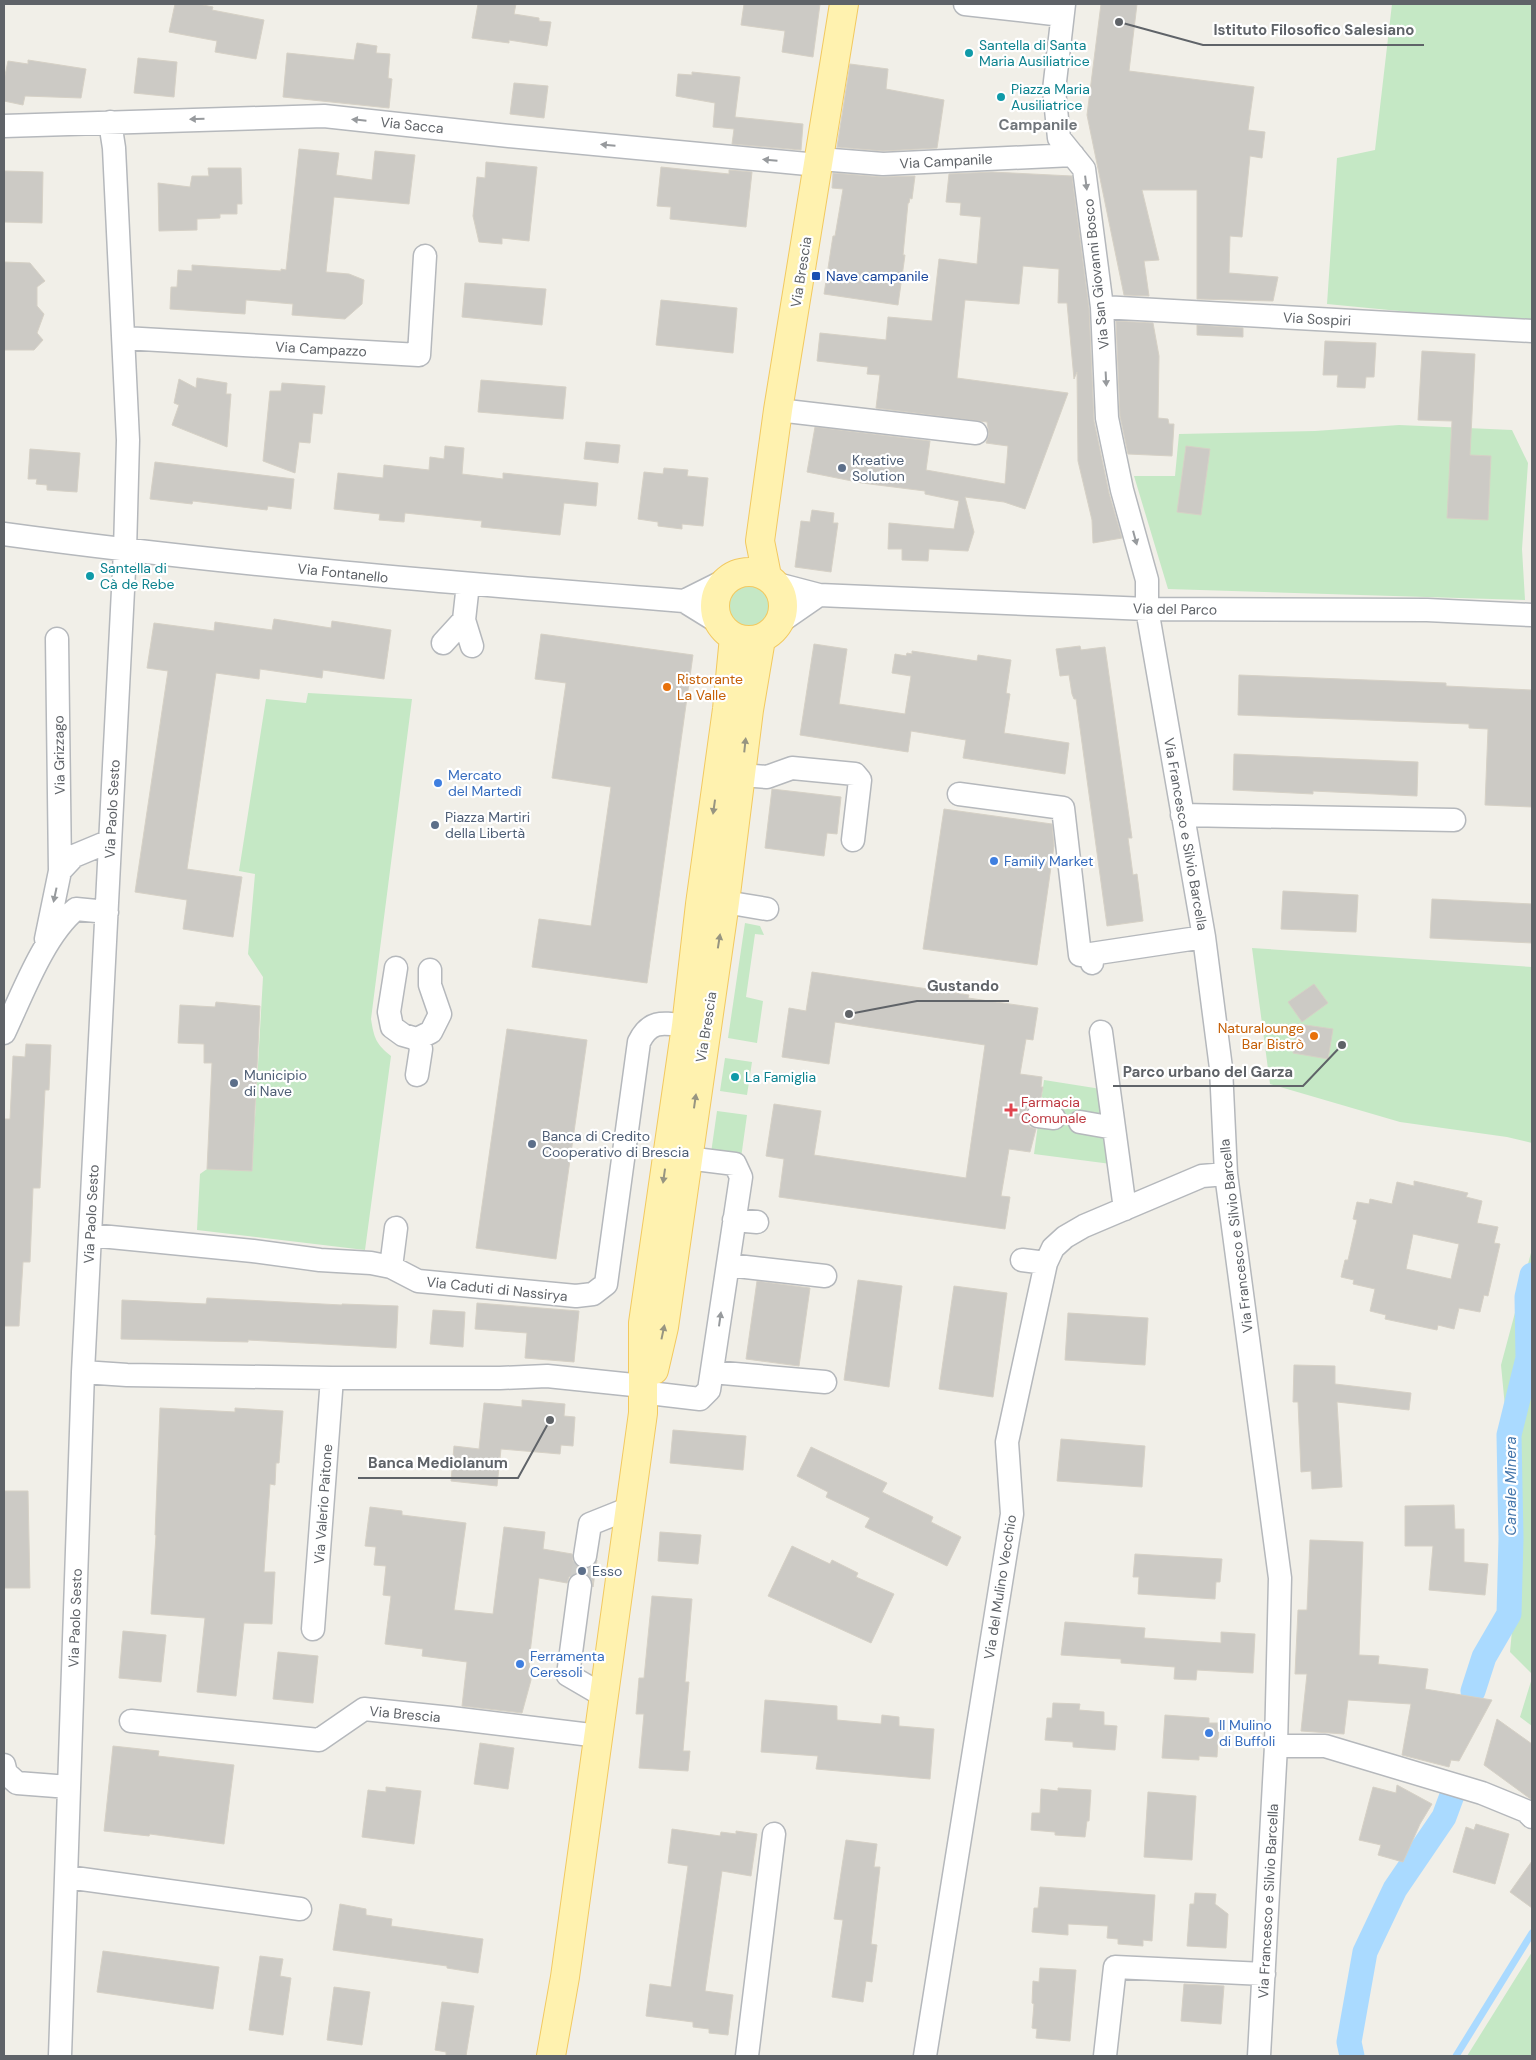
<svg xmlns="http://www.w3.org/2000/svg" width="1536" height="2060" font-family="'DM Sans',sans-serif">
<rect width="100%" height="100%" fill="#f1efe8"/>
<!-- green -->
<path fill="#c5e8c5" d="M1392,4H1532V321H1503L1327,304L1337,158L1375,150Z
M1399,425L1512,430L1528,463L1522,549L1525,600L1168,589L1134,476H1175L1179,434L1315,431Z
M727 606a23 23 0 1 1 46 0a23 23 0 1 1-46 0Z
M308,693L412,699L371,1019C374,1038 376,1044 391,1056L365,1250L197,1230L200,1174L207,1169L252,1171L263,977L248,954L255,874L239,871L266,699L306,703Z
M745,923L760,926L764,935L755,934L746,997L763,1001L757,1043L728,1038Z
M1252,948L1532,967V1143L1507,1137L1400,1122L1270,1084Z
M725,1058L752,1062L747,1095L720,1091Z
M1044,1080L1101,1089L1111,1164L1034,1154Z
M717,1111L747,1115L741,1158L711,1153Z
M1532,1249V1674L1510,1652L1519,1554L1501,1365Z
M1532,1678V1726L1520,1717Z
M1532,1952V2056H1467Z"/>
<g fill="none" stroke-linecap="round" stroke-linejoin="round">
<!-- stream -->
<path stroke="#aadaff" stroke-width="7" d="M1456,2056L1532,1933"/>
<!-- canal -->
<path stroke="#aadaff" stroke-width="25" d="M1473,1691L1484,1657L1509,1614L1511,1538L1509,1435L1528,1358L1527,1297L1532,1275
M1352,2056L1349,2042L1365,1952L1395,1889L1444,1817L1454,1790"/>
</g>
<!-- building -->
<path fill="#cccac5" stroke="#d6d1c6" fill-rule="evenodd" d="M175,4H198L213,7L212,10L264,20L256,59L215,52L217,41L169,32Z
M478,4H516L514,14L539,18V21L551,22L547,46L509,40V43L472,38Z
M744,4H820L813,57L782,52L785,31L741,25Z
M1101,4H1137L1129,71L1254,87L1248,130L1265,132L1262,158L1250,156L1242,237L1230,236L1229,273L1278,277L1273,301L1197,299V190H1142L1159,260L1144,261L1149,296L1124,295L1087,115Z
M357,43L377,46L376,53L390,54L388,78L392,79L389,108L283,97L287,53L354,60Z
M138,58L177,62L174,97L134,93Z
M28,60L86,69L81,98L25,96L23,105L4,101V80L8,61L28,64Z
M850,64L888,69L886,89L944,100L937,148L883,151L837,147Z
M692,72L740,77L735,117L803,124L801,150L732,144L734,129L713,127L715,103L676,96L678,74L692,75Z
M514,83L548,86L544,118L510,114Z
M299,149L339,153L336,175L372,180L375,151L415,155L409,204L334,197L326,272L349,274L364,280L362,304L345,319L292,315L293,304L246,300L245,314L170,309L171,287H177L178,270L192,271V265L281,271V269L286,270Z
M486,162L537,167L529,241L502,238V244L479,242L473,216L477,177L485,178Z
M661,167L729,174V170L752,172L746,227L670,219L671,207L657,206Z
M208,168H241L242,204H237V214H220V218L197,219V230L159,231L158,183L190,187L192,176H209Z
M4,171L43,172L42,223L4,222Z
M992,172L1072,176L1089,308L1094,421L1109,493L1122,538L1093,543L1092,520L1078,461L1077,372L1074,379L1067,303H1058L1059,269L1023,266L1019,304L965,300L957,378L1068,393L1025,509L1004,502L965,497L974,532L968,551L929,549L928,561L902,560V549H888L889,523L954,529L959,501L925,494V491L862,483L807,472L815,427L930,441L926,470L1005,484L1008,446L986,443L989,434L987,422L876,408L880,375L867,374L868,367L817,361L820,333L886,340L888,317L932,321L939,259L977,264L981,217L960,215L961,203L946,202L949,174Z
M833,173L882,177L915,176L912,199L910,198L909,203H908L903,255H905L898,305L824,294L833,236H835L843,189L832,188Z
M4,262L30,263L45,281L37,287V306L44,314L37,333L43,340L34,350H4Z
M465,283L546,289L542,325L462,317Z
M661,300L737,308L733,353L656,345Z
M1116,321L1153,323L1159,356L1158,418L1168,419L1169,424H1174L1172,456L1128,454L1120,416Z
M1197,325L1243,328V337L1197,335Z
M1325,341L1376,343L1374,377H1366L1365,388L1337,387L1338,375H1323Z
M1422,351L1475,354L1470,455L1491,456L1488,520L1447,518L1452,421L1418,420Z
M197,378L227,383L226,394H231L227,447L172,425L179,405L174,403L179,379L196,388Z
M481,380L566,387L563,419L478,412Z
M282,383L325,386L322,414L313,413L310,443L299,442L295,473L263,461L270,391H281Z
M586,442L620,445L618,463L584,459Z
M445,446L464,448L462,474L503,479V473L598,483L596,506L564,503L560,535L481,527L482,521L405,513L404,522L379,520L380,514L334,509L338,473L383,478L384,465L429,470L430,457L444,459Z
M1186,446L1210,449L1201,515L1177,512Z
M30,449L80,453L77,492L47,490V485L36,484L37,479H28Z
M155,462L294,479L291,509L268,506L267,510L193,501L192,504L150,499Z
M664,468L688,470L687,476L708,478L703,526L682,524V529L658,526V522L638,519L644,472L663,474Z
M812,510L834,513L833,523H838L831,572L795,567L801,521L810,522Z
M274,619L331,628L332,621L391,630L384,679L323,670L322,678L260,669L259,679L216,673L187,869L242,877L233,937L183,929L187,900L135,892L168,671L147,668L154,623L214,631L215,622L272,630Z
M541,634L693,655L647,983L532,967L539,919L591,926L611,787L552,778L566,683L535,679Z
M814,644L847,649L839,704L905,714L911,676L892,673L895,654L906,656L907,653L912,654V651L977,661L978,655L1011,660L1006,693L1010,694L1004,733L1069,743L1065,774L963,758L966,740L911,731L908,752L800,735Z
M1080,646L1081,650L1105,647L1132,838H1128L1133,875L1137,874L1143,921L1107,926L1076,699H1074L1072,694L1069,675L1060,676L1056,649Z
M1239,675L1446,683V686L1532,690V807L1485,805L1488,729L1469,728V724L1238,715Z
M1234,754L1418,762L1417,796L1313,791V794L1233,790Z
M772,789L841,797L837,834L827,833L824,856L765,848Z
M944,809L1052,824L1054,846L1037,965L923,949Z
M1283,891L1358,895L1356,932L1281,929Z
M1432,899L1532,904V943L1430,938Z
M812,972L969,995L968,998L1038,1008L1033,1040L1026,1039L1020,1074L1042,1077L1041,1087H1043L1040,1103L1032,1104L1027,1108L1025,1114L1026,1122L1030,1127L1036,1129L1030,1152L1009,1149L1001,1196L1010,1197L1005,1229L779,1197L784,1159L766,1156L774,1104L821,1111L814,1155L966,1178L985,1045L835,1022L829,1064L782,1057L789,1008L806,1011Z
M1314,984L1328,1003L1302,1022L1288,1002Z
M216,1002L260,1006L252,1171L207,1169L212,1063H204V1044L178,1043L180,1005L215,1007Z
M1298,1024L1333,1029L1328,1059L1293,1053Z
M507,1029L587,1040L556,1259L476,1248Z
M26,1044L51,1045L49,1090H45L40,1188H33L30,1262H23L19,1326H4V1119H10L13,1056L25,1057Z
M1414,1181L1468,1193L1466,1197L1482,1201L1477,1223L1498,1227L1494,1243L1500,1244L1488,1296L1484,1295L1480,1312L1459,1308L1454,1329L1438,1325L1437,1330L1385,1319L1386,1315L1370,1311L1375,1289L1353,1284L1354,1280L1341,1277L1345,1260H1348L1357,1220L1353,1219L1357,1202L1369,1204L1370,1199L1392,1204L1397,1182L1414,1186ZM1413,1234L1459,1244L1451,1279L1406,1269Z
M858,1280L902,1286L889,1387L844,1380Z
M757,1281L810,1288L799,1366L746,1359Z
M954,1286L1007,1293L993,1397L939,1389Z
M207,1298L342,1305V1304L398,1306L396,1348L248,1340V1342L121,1339L122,1300L206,1304Z
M477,1303L579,1311L574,1362L525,1358L527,1333L475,1329Z
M433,1310L465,1312L463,1347L430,1344Z
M1068,1313L1148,1318L1145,1365L1065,1360Z
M1294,1365L1335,1366V1384L1411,1393L1409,1410L1337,1402L1342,1487L1312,1489L1311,1471L1301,1472L1298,1402H1293Z
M522,1400L565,1404L564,1416L575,1417L573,1446L561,1445L560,1454L501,1449L497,1486L451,1481L454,1446L479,1449L484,1403L522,1407Z
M160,1408L235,1412V1408L283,1411L279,1463H276L275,1485L270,1484L264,1572H275L272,1624L244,1623L236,1696L197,1692L205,1618L151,1614L156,1535H155Z
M673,1430L746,1436L743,1470L670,1463Z
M1061,1439L1145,1446L1142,1487L1057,1481Z
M811,1447L887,1483L882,1492L933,1517L931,1522L961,1537L947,1566L865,1527L870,1518L826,1497L828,1492L797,1476Z
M4,1491H28L30,1588H4Z
M1454,1505L1455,1529H1464V1562L1488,1564L1485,1595L1429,1590L1433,1546H1405V1506Z
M370,1507L402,1511V1515L466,1523L454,1610L493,1614L504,1527L545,1532L543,1549L572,1554L573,1561L577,1566L582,1569L590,1568L597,1560L593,1587L592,1580L588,1574L582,1572L575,1573L569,1577L567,1583L539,1578L529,1661L531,1680L522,1713L462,1706L467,1662L422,1656L423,1649L385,1644L391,1596L383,1595L386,1566L374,1565L376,1547L365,1546Z
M660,1532L701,1535L698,1564L658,1561Z
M1310,1540L1363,1542L1359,1655L1379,1656L1378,1664L1428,1669L1425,1689L1492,1700L1459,1761L1451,1760L1449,1767L1402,1755L1411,1704L1348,1700L1344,1734L1301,1731L1307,1674H1295L1298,1610H1307Z
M792,1546L830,1564L832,1560L858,1573L856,1577L894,1594L871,1643L768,1596Z
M1135,1554L1222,1559L1220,1582H1216L1215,1599L1138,1594L1139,1577H1133Z
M652,1596L692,1599L685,1682H689L683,1751H690L688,1771L639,1768L644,1714H636L639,1678H644Z
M1065,1622L1145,1628L1144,1638L1221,1643V1632L1255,1634L1253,1673L1197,1670L1196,1680L1174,1679L1175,1667L1121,1663V1659L1061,1655Z
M123,1631L166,1635L161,1682L119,1678Z
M278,1652L318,1656L313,1703L273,1699Z
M765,1700L837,1706V1720L881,1724L882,1715L899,1717V1726L934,1729L930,1779L816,1769L818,1756L761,1752Z
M1053,1703L1080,1704L1079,1710L1104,1712V1725L1117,1726L1115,1750L1073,1747V1742L1045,1740L1047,1718H1052Z
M1165,1715L1209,1718V1723H1219L1217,1757L1199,1756V1760L1162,1758Z
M1497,1719L1532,1744V1800L1484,1765Z
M480,1743L514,1748L508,1789L474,1784Z
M113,1746L159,1751L158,1756L234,1765L224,1844L150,1834L149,1836L104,1831Z
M1397,1785L1432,1804L1420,1824L1403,1862L1378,1855L1381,1845L1359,1840L1373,1787L1396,1793Z
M386,1787L421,1791L414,1844L362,1837L368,1790L386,1792Z
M1058,1788L1091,1790L1089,1821H1087L1085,1837L1055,1835V1832L1031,1830L1032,1813H1040L1041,1789L1058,1791Z
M1148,1792L1196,1796L1192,1860L1144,1857Z
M1476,1824L1509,1834L1495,1884L1453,1872L1466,1827L1474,1830Z
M672,1829L720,1836L721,1832L736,1834V1831L757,1834L751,1876L722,1871L705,1991L733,1995L728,2035L709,2033V2029L693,2027V2022L646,2016L650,1984L671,1987L688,1866L668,1863Z
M846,1840L877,1844L874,1867H880L871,1944L877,1945L872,1982L866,1981L863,2002L832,1997L843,1920L834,1919Z
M1532,1861V1908L1510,1892Z
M1040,1887L1155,1895L1152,1941L1143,1940V1946L1118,1944V1939L1107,1938L1108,1926L1068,1924V1935L1032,1932L1034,1908H1038Z
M1195,1893L1216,1894L1215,1904L1228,1914L1226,1948L1187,1946L1190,1904H1194Z
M340,1904L366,1909V1915L392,1919L391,1926L483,1939L478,1973L447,1968V1966L333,1950Z
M103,1951L219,1967L213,2009L97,1992Z
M260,1956L283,1959L280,1976L291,1978L283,2035L249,2030Z
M1040,1968L1076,1970L1070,2041L1036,2038L1037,2029L1032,2028L1034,2004L1032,2003L1033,1981L1039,1982Z
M1184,1984L1224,1986L1221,2024L1181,2021Z
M334,1987L370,1992L362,2045L327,2040Z
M442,2002L474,2006L466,2056H446V2052L435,2050Z"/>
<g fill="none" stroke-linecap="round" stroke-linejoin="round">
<!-- minor-tunnel -->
<path stroke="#ccccc8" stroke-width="22" stroke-dasharray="22 11" stroke-linecap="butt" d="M580,1585L585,1556"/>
<defs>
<path id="minor" d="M965,4L1062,15
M1064,4L1054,90L1059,138L1084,169L1102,307L1107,418L1122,490L1147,580V609L1204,937L1221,1068L1226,1174L1280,1578L1276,1746L1259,2056
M4,126L324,116L509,136L818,165
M820,159L883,164L1073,155
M1102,307L1532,331
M124,338L419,355L425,256
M778,410L976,433
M4,534C230,565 456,583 684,601
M777,584L819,595L780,622
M819,595L1147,609L1427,610L1532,615
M464,620L472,646
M718,622L684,601L726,580
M57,639L60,871
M443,643L464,620L468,584
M741,775L767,777L792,768L855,774L860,780L853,840
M959,794L1063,808L1080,955L1091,954
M1182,815L1454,820
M725,902L767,909
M46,939L60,871L74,856L110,841
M1092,963L1091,954L1204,937
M396,968L389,1012L392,1027L403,1035L417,1039L431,1032L440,1014L430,985V970
M1101,1032L1125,1209
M4,1033C22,995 44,935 76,909L107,912
M417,1075L421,1049L418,1038
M1038,1116L1054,1118
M1080,1122L1114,1128
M734,1220L757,1222
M90,1235L253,1251L320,1260L371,1263L391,1267L418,1281L576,1296L593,1294L606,1284L639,1042C650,1019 664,1023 686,1026
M1022,1260L1046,1263
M728,1265L825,1276
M391,1267L396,1228
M83,1372L127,1375L332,1378L313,1629
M712,1372L825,1382
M332,1378H500L547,1376L643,1386
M649,1393L700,1399L709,1390L741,1177L735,1164L687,1158
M585,1556L590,1524L630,1508
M580,1585L568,1675L604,1696
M131,1721L319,1740L364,1709L451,1718L599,1736
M1276,1746H1325L1482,1793L1526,1811L1532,1817
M4,1765L6,1773L17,1783L69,1787
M67,1877L300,1909
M60,2056L83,1372L125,551L128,440L114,148L110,122
M747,2056L774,1834
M925,2056L1012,1514L1007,1442L1046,1263L1053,1248L1065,1237L1084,1226L1202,1176L1226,1174
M1105,2056L1115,1967L1264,1974"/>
<path id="major" d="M715 606a34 34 0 1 1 68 0a34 34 0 1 1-68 0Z
M767,576L760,541L778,410L844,4
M654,1370L664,1327L725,902L749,710L761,639
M551,2056L565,1977L643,1413V1323L686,1026L700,904L727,709L734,637"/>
</defs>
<!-- minor casing -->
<use href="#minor" stroke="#b5b8bc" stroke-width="25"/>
<!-- major casing -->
<use href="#major" stroke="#f2c960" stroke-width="30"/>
<!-- minor -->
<use href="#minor" stroke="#fff" stroke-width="22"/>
<!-- major -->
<use href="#major" stroke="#fff2af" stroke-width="28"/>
</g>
<!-- one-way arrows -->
<defs><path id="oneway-solid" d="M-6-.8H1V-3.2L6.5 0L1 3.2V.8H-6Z" transform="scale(1.25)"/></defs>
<g fill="#979a9d">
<use href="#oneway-solid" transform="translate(197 119) rotate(178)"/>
<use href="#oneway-solid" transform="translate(359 120) rotate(-174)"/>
<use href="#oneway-solid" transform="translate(608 145) rotate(-175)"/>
<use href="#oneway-solid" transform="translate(770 160) rotate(-175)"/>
<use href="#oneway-solid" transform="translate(1086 183) rotate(83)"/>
<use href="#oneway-solid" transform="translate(1106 379) rotate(87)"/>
<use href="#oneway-solid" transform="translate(1135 538) rotate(75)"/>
<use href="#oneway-solid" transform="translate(55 895) rotate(102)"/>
<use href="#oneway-solid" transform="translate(720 1319) rotate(-82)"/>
</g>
<g fill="#979581">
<use href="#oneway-solid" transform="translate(745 745) rotate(-84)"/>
<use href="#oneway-solid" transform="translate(714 807) rotate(98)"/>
<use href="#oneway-solid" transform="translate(719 941) rotate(-81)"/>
<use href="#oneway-solid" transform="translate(695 1101) rotate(-82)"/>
<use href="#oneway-solid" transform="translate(664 1176) rotate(98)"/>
<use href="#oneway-solid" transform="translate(663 1332) rotate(-78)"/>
</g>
<!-- markers -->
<g fill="#0f9aa8" stroke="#fff" stroke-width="2">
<circle cx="969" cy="53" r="5"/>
<circle cx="1001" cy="97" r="5"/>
<circle cx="90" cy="576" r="5"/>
<circle cx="735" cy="1077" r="5"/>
</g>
<rect fill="#1a4fb4" stroke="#fff" stroke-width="2" x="811" y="271" width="10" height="10" rx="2.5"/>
<g fill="#5c6f8a" stroke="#fff" stroke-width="2">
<circle cx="842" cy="468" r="5"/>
<circle cx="435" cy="825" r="5"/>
<circle cx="234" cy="1083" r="5"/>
<circle cx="532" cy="1144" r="5"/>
<circle cx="582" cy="1571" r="5"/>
</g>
<g fill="#e8710a" stroke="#fff" stroke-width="2">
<circle cx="667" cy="687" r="5"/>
<circle cx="1314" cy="1036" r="5"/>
</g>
<g fill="#3f7fe0" stroke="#fff" stroke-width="2">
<circle cx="438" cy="783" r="5"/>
<circle cx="994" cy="861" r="5"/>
<circle cx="520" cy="1664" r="5"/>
<circle cx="1209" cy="1733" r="5"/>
</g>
<path fill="#e0444e" stroke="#fff" stroke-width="2" d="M1008.5 1102.5h5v5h5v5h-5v5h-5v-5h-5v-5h5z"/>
<g text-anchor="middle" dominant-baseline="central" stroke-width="4.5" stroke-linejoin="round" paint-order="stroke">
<!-- culture labels -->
<g font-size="14" fill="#0d838f" stroke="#fff" text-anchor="start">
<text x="979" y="45">Santella di Santa<tspan x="979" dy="16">Maria Ausiliatrice</tspan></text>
<text x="1011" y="89">Piazza Maria<tspan x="1011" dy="16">Ausiliatrice</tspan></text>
<text x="100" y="568">Santella di<tspan x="100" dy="16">Cà de Rebe</tspan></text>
<text x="745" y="1077">La Famiglia</text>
</g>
<!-- street labels -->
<g font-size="14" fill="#5f6368" stroke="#fff">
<text transform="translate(412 125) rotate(6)">Via Sacca</text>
<text transform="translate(946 161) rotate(-3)">Via Campanile</text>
<text transform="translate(801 272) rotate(-81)">Via Brescia</text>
<text transform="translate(1096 274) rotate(-96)">Via San Giovanni Bosco</text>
<text transform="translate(1317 319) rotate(3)">Via Sospiri</text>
<text transform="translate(321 349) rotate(3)">Via Campazzo</text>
<text transform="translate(343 573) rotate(6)">Via Fontanello</text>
<text transform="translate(1175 609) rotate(1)">Via del Parco</text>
<text transform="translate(59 755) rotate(-91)">Via Grizzago</text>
<text transform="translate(112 809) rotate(-87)">Via Paolo Sesto</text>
<text transform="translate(1186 834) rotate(80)">Via Francesco e Silvio Barcella</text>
<text transform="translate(706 1027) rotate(-81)">Via Brescia</text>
<text transform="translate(91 1214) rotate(-87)">Via Paolo Sesto</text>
<text transform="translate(1236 1236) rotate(-97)">Via Francesco e Silvio Barcella</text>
<text transform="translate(497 1289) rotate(6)">Via Caduti di Nassirya</text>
<text transform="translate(323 1504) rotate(-86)">Via Valerio Paitone</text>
<text transform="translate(1000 1587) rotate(-81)">Via del Mulino Vecchio</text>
<text transform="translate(75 1618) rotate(-88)">Via Paolo Sesto</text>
<text transform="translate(405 1714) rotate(5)">Via Brescia</text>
<text transform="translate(1268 1901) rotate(-87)">Via Francesco e Silvio Barcella</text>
</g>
<!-- transit labels -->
<g font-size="14" fill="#164399" stroke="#fff" text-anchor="start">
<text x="826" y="276">Nave campanile</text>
</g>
<!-- service labels -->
<g font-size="14" fill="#4e5e75" stroke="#fff" text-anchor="start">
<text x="852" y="460">Kreative<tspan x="852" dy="16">Solution</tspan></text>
<text x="445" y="817">Piazza Martiri<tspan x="445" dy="16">della Libertà</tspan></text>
<text x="244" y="1075">Municipio<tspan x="244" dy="16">di Nave</tspan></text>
<text x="542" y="1136">Banca di Credito<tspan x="542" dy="16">Cooperativo di Brescia</tspan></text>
<text x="592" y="1571">Esso</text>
</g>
<!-- food labels -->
<g font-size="14" fill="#c56008" stroke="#fff" text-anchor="start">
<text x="677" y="679">Ristorante<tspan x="677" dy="16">La Valle</tspan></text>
<text x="1304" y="1028" text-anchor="end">Naturalounge<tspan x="1304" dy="16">Bar Bistrò</tspan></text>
</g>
<!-- shop labels -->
<g font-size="14" fill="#366cbe" stroke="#fff" text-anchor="start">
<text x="448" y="775">Mercato<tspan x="448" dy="16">del Martedì</tspan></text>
<text x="1004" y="861">Family Market</text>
<text x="530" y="1656">Ferramenta<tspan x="530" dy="16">Ceresoli</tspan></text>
<text x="1219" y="1725">Il Mulino<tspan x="1219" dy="16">di Buffoli</tspan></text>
</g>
<!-- health labels -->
<g font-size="14" fill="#be3a42" stroke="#fff" text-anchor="start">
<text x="1021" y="1102">Farmacia<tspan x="1021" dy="16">Comunale</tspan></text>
</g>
<!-- neighbourhood labels -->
<g font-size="15" font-weight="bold" fill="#70757a" stroke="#fff">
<text x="1038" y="125">Campanile</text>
</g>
<!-- water labels -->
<g font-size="15" font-style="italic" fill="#4174aa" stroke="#fff">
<text transform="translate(1511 1486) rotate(-90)">Canale Minera</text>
</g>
</g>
<!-- callouts -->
<path fill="none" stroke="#5f6368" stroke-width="2" d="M1119 22L1203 45H1424M849 1014L917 1001H1009M1342 1045L1303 1086H1113M550 1420L518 1478H358"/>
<g fill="#5f6368" stroke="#fff" stroke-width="2">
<circle cx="1119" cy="22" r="5"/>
<circle cx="849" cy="1014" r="5"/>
<circle cx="1342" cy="1045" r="5"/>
<circle cx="550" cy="1420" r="5"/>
</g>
<g font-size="15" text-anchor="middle" font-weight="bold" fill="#5f6368" stroke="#fff" stroke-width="4.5" stroke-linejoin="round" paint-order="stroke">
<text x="1314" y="35">Istituto Filosofico Salesiano</text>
<text x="963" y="991">Gustando</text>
<text x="1208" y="1077">Parco urbano del Garza</text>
<text x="438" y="1468">Banca Mediolanum</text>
</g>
<!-- border -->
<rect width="1536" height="2060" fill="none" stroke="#5f6368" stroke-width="10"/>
</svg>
